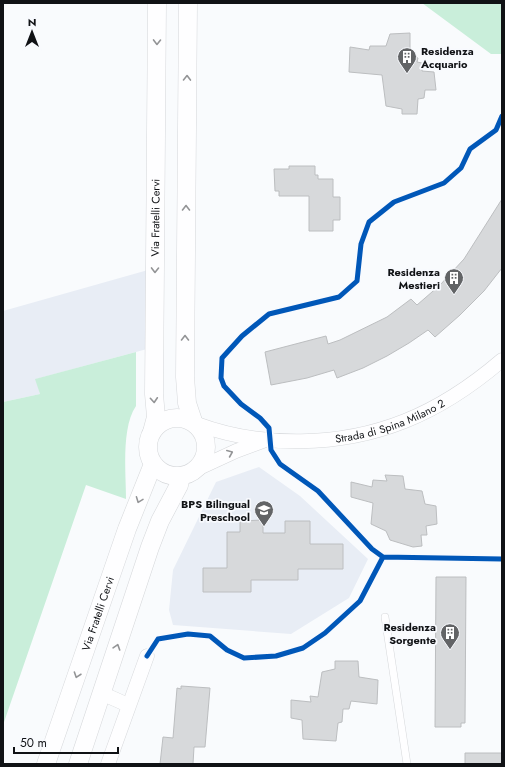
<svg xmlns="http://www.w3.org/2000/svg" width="505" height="767" font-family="Jost,sans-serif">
<rect width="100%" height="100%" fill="#f9fbfd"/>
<!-- built -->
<path fill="#e8edf5" d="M148,270L147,349L36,379L40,394L3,402V311Z
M259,467L300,496L368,559L349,598L291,634L173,625L169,610L173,570L216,482Z"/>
<!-- green -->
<path fill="#c9eeda" d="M422,3H502V54H491Z
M136,352V406C121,428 126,473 126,499L86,485L3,725V402L40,394L35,379Z"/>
<!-- building -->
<path fill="#d7d9db" stroke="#bcbec0" d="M410,33V56L418,58L417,62L422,63V71L434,72L436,90H425L424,98L418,99L417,114H402V109L386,106L382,75L349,72L350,47L369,50L370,46H386L390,34Z
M289,166H315V175H318V179H333V197H340V220H333V231H309V196H279V191H275L274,169H289Z
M502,199V268L484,291L460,315L435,337L428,330L409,343L387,356L363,368L337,378L334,370L307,378L271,385L265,352L326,336L328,344L340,340L387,317L411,299L417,305L440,285L464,259Z
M385,475L403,476L405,489L422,491L425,504L436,506L437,524L426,526L427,535H421L422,546L413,547L390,540L386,531L371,524L373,503L351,497V482L372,487L373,480L387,481Z
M263,520V533H285V521H310V544H343V569H298V580H251V592H203V568H227V532H240V521Z
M436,577H466L465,723H461V727H435Z
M335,661H358L359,677L378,680L377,704L351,701L349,709H343L342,722L338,723L336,741L303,739L302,720L291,718V700L311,702L310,696L318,697L322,672L335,669Z
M181,686L210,688L205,747H194L193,764H160L163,737L173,738L177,688L181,689Z
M465,753H502V764H465Z"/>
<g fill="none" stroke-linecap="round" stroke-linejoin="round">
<defs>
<path id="service" d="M385,617L407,764"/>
<g id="minor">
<path id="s1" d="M197,424C262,448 340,447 405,421C440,407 474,384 502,360"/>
<path d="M197,469L236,451L263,441"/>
<path d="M101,693L128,705"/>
<path d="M108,764L147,656"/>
</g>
<g id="tertiary">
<path d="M188,3L185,377L187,403L193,421"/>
<circle cx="177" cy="447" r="29"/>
<path id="s2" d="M152,432L156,417L154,394L157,3"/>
<path id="s3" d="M46,764L127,529L153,464"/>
<path d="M78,764L150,547L160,521L179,485L181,476"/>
</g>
</defs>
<!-- service casing -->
<use href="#service" stroke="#d5d7da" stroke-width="8"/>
<!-- minor casing -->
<use href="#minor" stroke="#d5d7da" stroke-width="15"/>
<!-- tertiary casing -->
<use href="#tertiary" stroke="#d5d7da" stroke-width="19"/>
<!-- service -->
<use href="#service" stroke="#fefeff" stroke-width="7"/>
<!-- minor -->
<use href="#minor" stroke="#fefeff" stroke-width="14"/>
<!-- tertiary -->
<use href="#tertiary" stroke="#fefeff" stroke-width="18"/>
<defs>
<path id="cycleway" d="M502,116L496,130L470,149L461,168L444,183L394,202L369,222L361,244L357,281L339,297L269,314L242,336L222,358L221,378L224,386L241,404L260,418L269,428L271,450L280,464L318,491L372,549L383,557L502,559
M147,656L158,639L188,634L210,636L227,650L244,658L276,656L303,648L325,633L360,601L383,557"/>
</defs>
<!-- cycleway casing -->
<use href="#cycleway" stroke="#f8fafe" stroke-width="8"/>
<!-- cycleway -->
<use href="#cycleway" stroke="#0057b8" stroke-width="5"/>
</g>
<!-- one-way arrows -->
<defs><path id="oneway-chevron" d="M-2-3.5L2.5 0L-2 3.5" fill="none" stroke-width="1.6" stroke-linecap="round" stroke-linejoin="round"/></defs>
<g stroke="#939496">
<use href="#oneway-chevron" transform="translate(157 42) rotate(91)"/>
<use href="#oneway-chevron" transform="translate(187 78) rotate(-89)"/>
<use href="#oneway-chevron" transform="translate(186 208) rotate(-90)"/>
<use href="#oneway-chevron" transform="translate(155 270) rotate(91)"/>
<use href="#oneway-chevron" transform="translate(185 338) rotate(-90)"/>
<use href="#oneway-chevron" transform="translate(154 400) rotate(86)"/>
<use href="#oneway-chevron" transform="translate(230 453) rotate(-23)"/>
<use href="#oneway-chevron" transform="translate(139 500) rotate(111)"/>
<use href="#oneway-chevron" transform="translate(117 647) rotate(-72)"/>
<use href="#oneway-chevron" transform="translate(77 675) rotate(109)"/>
</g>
<!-- icons -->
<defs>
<symbol id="building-pin" viewBox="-11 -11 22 30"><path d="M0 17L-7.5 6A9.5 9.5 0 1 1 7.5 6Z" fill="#626466" stroke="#f8fafe"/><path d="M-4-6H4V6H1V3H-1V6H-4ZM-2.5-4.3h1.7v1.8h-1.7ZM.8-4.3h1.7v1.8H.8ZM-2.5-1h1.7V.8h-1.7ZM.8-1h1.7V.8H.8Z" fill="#fff"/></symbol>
<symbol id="school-pin" viewBox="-11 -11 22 30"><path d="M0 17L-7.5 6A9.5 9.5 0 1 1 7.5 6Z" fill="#626466" stroke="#f8fafe"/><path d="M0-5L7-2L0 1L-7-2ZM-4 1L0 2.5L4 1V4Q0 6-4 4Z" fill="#fff"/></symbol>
</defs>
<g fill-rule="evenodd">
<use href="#building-pin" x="396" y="46" width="22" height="30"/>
<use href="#building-pin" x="443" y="267" width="22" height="30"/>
<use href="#school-pin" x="253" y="499" width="22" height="30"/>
<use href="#building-pin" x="439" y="622" width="22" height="30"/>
</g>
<g text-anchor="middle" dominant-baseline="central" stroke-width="3.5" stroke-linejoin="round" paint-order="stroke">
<!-- poi labels -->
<g font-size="11" font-weight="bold" fill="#101215" stroke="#f8fafe" text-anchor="end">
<text x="421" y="51" text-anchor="start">Residenza<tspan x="421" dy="13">Acquario</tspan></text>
<text x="440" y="272">Residenza<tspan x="440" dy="13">Mestieri</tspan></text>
<text x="250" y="504">BPS Bilingual<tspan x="250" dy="13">Preschool</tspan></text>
<text x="436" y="627">Residenza<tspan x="436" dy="13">Sorgente</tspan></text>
</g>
<!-- street labels -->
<g font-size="11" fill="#101215" stroke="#f8fafe">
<text stroke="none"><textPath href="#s2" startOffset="215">Via Fratelli Cervi</textPath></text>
<text stroke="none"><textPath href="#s1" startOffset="198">Strada di Spina Milano 2</textPath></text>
<text stroke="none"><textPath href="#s3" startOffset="159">Via Fratelli Cervi</textPath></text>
</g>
</g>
<!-- border -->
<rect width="505" height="767" fill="none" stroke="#101215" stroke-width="8"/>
<!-- north arrow -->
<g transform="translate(32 32)" stroke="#f8fafe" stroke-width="3" paint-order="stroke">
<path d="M0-3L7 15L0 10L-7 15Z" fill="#101215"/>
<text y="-6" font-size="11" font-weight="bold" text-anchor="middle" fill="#101215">N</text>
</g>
<!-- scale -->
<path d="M14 747v6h104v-6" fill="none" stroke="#101215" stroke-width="2"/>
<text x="20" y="747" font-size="12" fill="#101215" stroke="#f8fafe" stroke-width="3" paint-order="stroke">50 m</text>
</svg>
